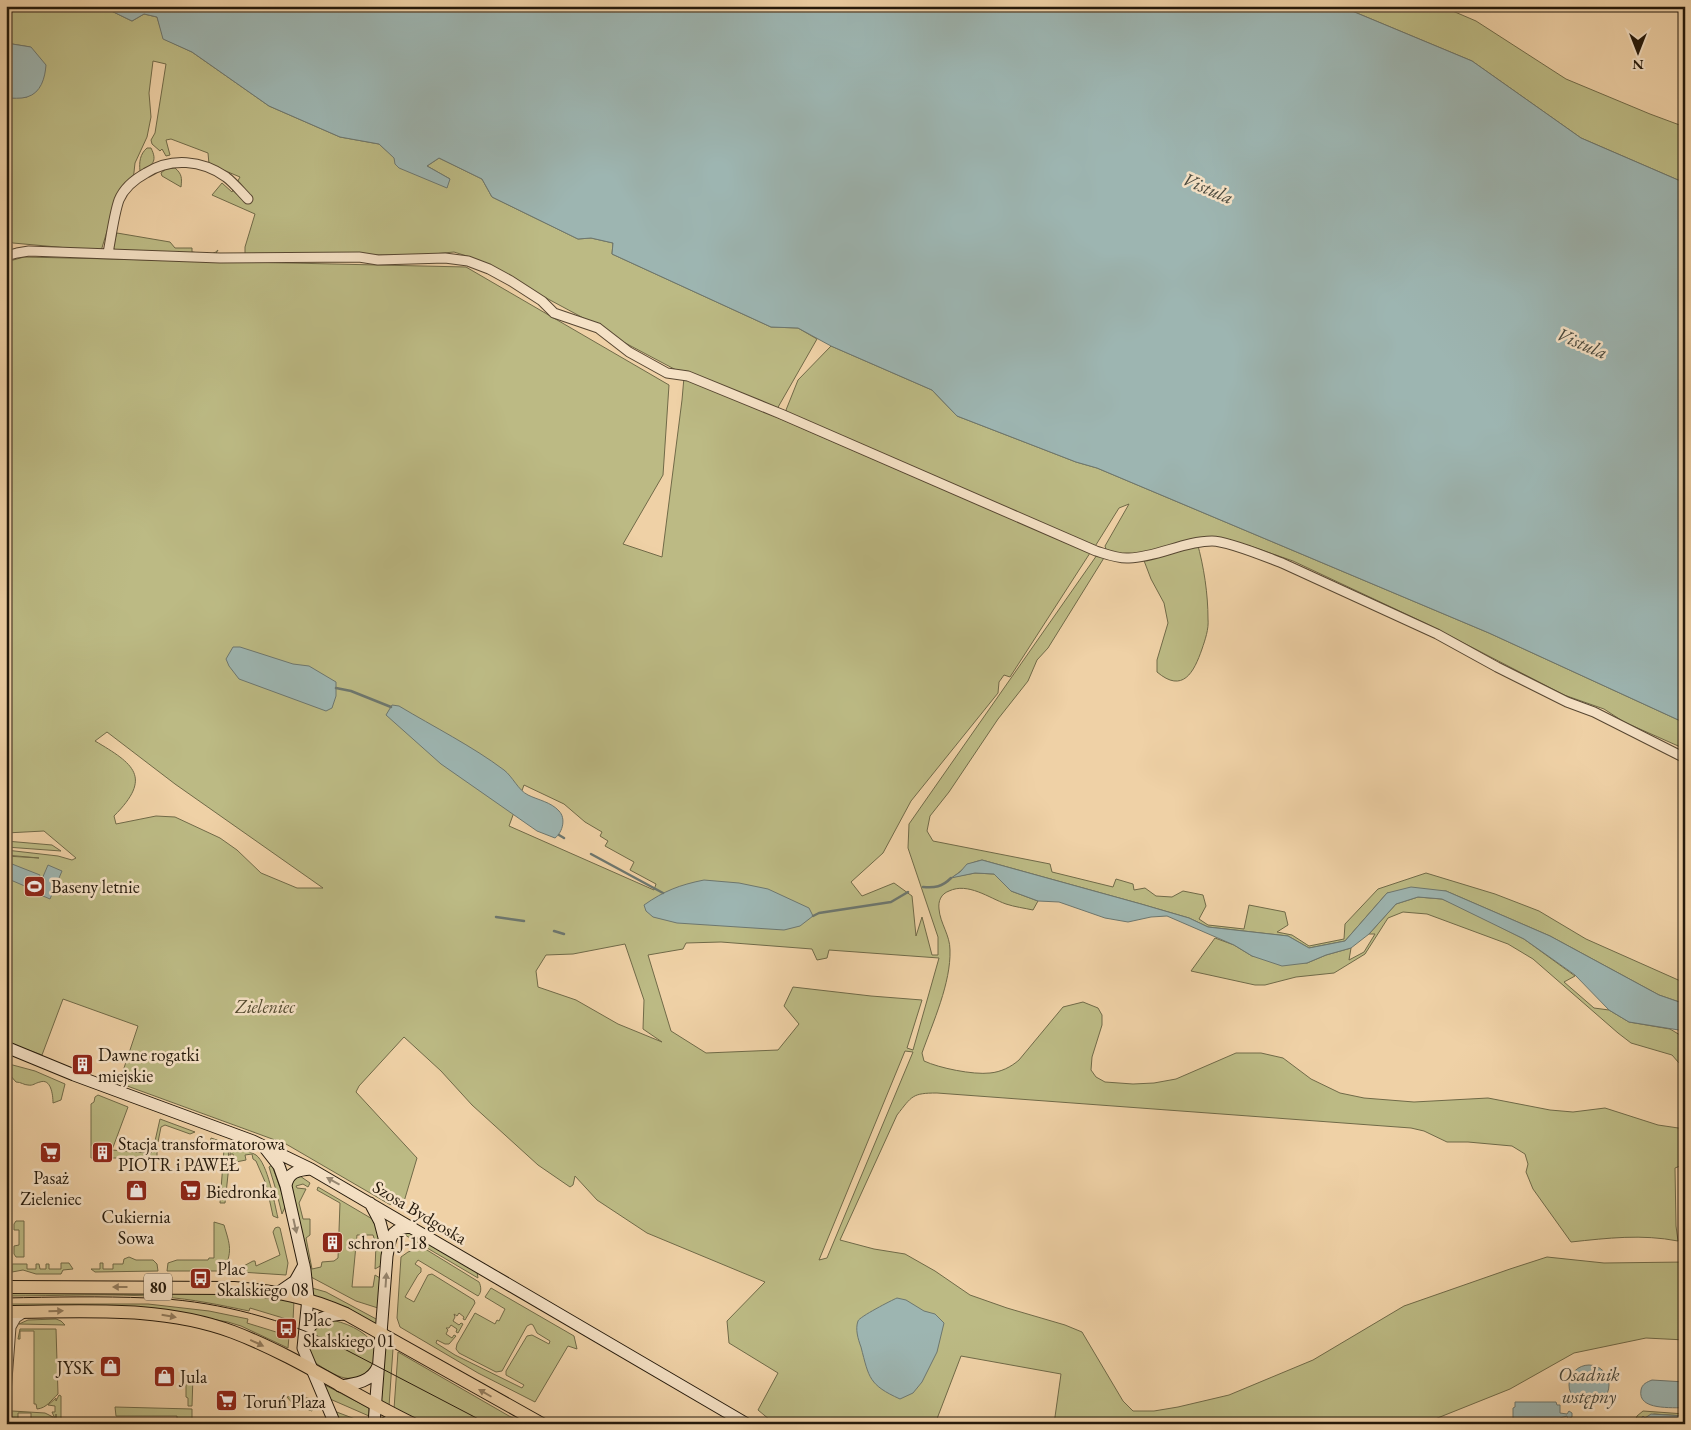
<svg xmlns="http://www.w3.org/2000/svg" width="1691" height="1430" font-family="'EB Garamond',serif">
<rect width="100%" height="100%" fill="#efd1a6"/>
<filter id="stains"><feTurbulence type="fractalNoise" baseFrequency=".004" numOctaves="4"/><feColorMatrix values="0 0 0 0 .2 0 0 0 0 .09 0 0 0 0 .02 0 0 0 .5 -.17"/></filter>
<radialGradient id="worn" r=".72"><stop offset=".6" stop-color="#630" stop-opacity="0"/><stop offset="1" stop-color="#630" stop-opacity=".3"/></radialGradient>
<!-- green -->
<path fill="#bcba84" stroke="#706a48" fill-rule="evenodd" d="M6,6H101L132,21L144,14L157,17L164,39L192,52L269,106L340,137L379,144L395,158V161L450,179L427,166L439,158L482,179L492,197L578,239L591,238L613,243L612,254L771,327L798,328L817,339L777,409L678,371L612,336L602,328L470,257L454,252L423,255H245V247L255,214L212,195L222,183L232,192L240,177L209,164L208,153L171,139L166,140L170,155L166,156L162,149L160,151L152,144L151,140L155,133L166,64L153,61L149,93L151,117L147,137L135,163L133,181L119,192L101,251L13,243L6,239V98L27,97L30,47L6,43Z
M1340,6H1441L1476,21L1566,79L1650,114L1685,127V183L1581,138L1472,61Z
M147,148H151C158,162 152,165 141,172L140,171C139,162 140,154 147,148Z
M175,168C182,174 182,178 181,187L162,176L161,173L166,169Z
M117,233L170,242L175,248H192V252C200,253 212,257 218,250L215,255L111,251Z
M24,257L466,267L669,385L663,475L623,544L662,557L682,400L684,377L1090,553L1010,677L1004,675L999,682L998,693L911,801L883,853L851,882L862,896L894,883L912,896L916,936L922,917L932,955H938V937L908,848L909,824L1097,555L1107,553L1105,546L1129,504L1119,508L1094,548L788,413L786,410L798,380L831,346L932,390L957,416L1076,462L1097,468L1489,633L1685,723V749L1624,722L1604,709L1564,695L1425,623L1293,561L1250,546L1221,539L1197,542C1204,567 1208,594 1208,619C1209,629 1205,640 1202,649C1194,672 1183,694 1157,672V660L1168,623L1164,603L1151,579L1143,558L1107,553L1048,648L1037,660L1028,681L998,719L949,792L930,816L927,831L933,841L1050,864L1052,872L1113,887L1116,879L1133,884L1134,890L1145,888L1156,896L1172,897L1183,891L1203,895L1206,906L1199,919L1208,925L1244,929L1249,905L1285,912L1288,925L1277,932L1292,935L1309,946L1344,939L1345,924L1378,889L1426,873L1495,894L1539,911L1586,939L1685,983V1004L1659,995L1550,936L1446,891L1387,893L1345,941L1309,948L1288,936L1208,927L1189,918L1141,904L982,860C965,864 966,868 953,877L975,873L994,874L1011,891L1038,901L1033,910C1024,908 1015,907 1006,904C989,898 968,882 949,891C941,894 938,901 939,909C940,923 950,935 950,950C951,983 933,1022 922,1053L924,1061C939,1068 973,1075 990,1073C1001,1072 1011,1067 1019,1060L1063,1007L1083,1002L1098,1008L1102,1015V1025L1092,1057L1091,1070L1096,1077L1105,1082L1133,1084L1154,1083L1176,1079L1236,1053H1261L1283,1058L1311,1079L1340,1093L1364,1098L1414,1102L1488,1098L1550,1110L1573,1112L1605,1108L1658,1125L1685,1129V1164L1675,1168L1676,1226L1678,1241C1642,1234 1608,1238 1571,1242L1533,1189L1526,1172L1528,1164L1525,1154L1512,1146L1468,1142H1447L1424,1131L1411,1128L937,1093C912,1093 912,1096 897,1115L840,1240L874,1249L905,1254L935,1271L970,1295L1007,1308L1065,1325L1082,1332L1123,1401L1133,1411H1154L1178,1407L1229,1395L1313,1360L1404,1306L1510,1269L1547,1257L1604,1263L1685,1262V1340L1646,1338L1574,1353L1510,1389L1435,1419V1424H1054L1061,1374L961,1356L935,1424H907L896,1420L894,1424H798L770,1420L758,1410L778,1373L729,1343L727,1321L765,1282L647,1233L597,1200L575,1176L573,1185L570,1187L538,1165L472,1105L441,1071L404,1037L359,1086L356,1092L417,1158L403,1205L397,1206L389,1204L286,1144L119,1083L138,1026L63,999L42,1055L11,1044L6,1038V856L39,858L6,855V850L58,856L72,860L76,858L44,831L6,833V262ZM107,732L175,784L323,888H297L261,873L237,850L220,838L175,817L156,816L116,824L114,816C153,777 134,764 95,741ZM524,785L564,804L585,822L602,832L600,836L608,841L605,846L634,862L630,870L656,884L654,890L509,826ZM721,942L812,949L817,960L827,958L829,950L939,958L913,1050L907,1048L922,1000L871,996L793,987L784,1006L799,1024L778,1050L706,1053L671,1031L648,955L683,949L686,943ZM625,944L644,1000L643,1029L662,1042L618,1024L576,1000L538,987L536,971L546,955L573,954ZM905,1051L913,1052L827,1258L819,1260Z
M6,841L52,845L61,851L6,847Z
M1418,897L1442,899L1461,907L1524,939L1575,976L1564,982L1594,1008L1609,1010L1629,1022L1670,1029L1685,1038V1066L1679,1063L1672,1055L1631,1043L1618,1033L1533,959L1508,944L1427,914L1403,912L1388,918L1365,954L1334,973L1296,977L1265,985H1255L1191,971L1215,938L1234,945L1252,956L1307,963L1326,955L1351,948L1349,960L1364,952L1375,934H1369L1396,904Z
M9,1064L35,1071L65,1084L61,1100L53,1103C53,1095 51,1078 40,1082C35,1083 33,1086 28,1085C24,1085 21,1082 16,1082L9,1074L6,1073V1066Z
M98,1095L128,1107L112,1150L151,1153L152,1151H157V1156L155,1158H91V1104L94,1102L95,1097Z
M160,1119L195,1132L190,1134L165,1125L161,1127L158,1142L155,1141Z
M211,1138L226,1143L228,1145L229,1165L225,1203H220L224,1149L210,1144Z
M230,1145C238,1148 248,1150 256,1155C268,1164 274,1202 278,1218L273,1216L266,1184L256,1161L253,1159L252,1154L245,1155L246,1160L236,1162L233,1154H230L231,1162L230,1157Z
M272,1165L286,1205L282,1214L276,1190L269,1167Z
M300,1176L310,1183L308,1187L303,1184L296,1186L297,1188L306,1189L299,1203L303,1219H310V1235L306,1238L312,1269L321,1267L322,1262L334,1261L338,1258L340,1203L317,1190L318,1187L374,1220L382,1243V1265L375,1269L376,1244L373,1235H357L352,1287H373L375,1275L380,1278L378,1308L356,1301L311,1277L290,1187L291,1179Z
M16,1221H24V1257H16L14,1254V1246L19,1245V1230H14V1224Z
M214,1222L224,1225C230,1245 233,1252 223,1271H167L168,1263L177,1260H208L209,1258H214Z
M278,1227L280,1228L288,1263L286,1275L240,1272V1268L253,1261H255L256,1266L280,1255L273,1232L275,1228Z
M405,1230L477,1272L478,1278L400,1232Z
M422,1247L479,1282C481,1286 482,1292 478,1296L418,1260L415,1264L421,1268V1272L418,1275L405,1297L414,1302L428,1275L432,1274L474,1300L475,1303L465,1320L463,1319L464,1317L459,1313L457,1316L454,1314L455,1317L453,1321L459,1325L461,1323L463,1324L458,1333L456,1332L457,1329L451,1325L449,1328H446L448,1330L446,1334L452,1338L454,1335L456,1336L449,1344H445L437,1340L436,1343L455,1355L522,1388L524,1385L506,1375V1371L527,1336L532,1335L549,1344L550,1341L537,1333L533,1325L531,1324L527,1326L502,1371L496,1372L459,1353L456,1349L457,1344L475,1313L495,1324L497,1320L499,1321L505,1309L485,1297L491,1288L574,1336L577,1349L568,1346L535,1402L478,1373L400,1327L397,1318L401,1257L408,1252Z
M129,1257L136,1260H153L157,1264L158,1271L95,1272L91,1269H100V1263H103V1269H113V1264H123L124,1259Z
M61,1263H69L73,1269L63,1270L61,1274H36L23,1270L12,1272V1264H27V1269H36V1264H39L40,1269H46V1264H49V1269H61Z
M312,1288L326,1292L378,1320L377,1325L348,1308L313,1295Z
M6,1292L244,1293L294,1300L293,1321L250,1308L249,1311C220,1305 192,1299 163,1297C111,1293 58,1296 6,1296Z
M6,1304H148L209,1311L248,1319L247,1323L289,1336L288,1348L241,1326L228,1322L200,1317L6,1306Z
M56,1319L61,1321L65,1325L19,1324L28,1320Z
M329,1320C343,1321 366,1331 373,1344C382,1362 363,1382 345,1378C335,1376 325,1369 317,1364C307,1353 305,1334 318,1325C321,1323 326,1322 329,1320Z
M20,1329H56L58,1394C51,1400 47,1408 37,1409L36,1404H34V1331H20V1339H18Z
M385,1345L393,1349L389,1406L381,1402Z
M398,1352L509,1416L525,1424H423L394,1409Z
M186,1376H193L192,1406H188V1398L186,1397Z
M323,1384L369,1408V1416L330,1399Z
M59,1395L61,1396V1424H56V1414V1421L52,1412H55V1406L48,1405L56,1398V1401Z
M294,1396L313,1399L312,1411L293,1404L287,1397Z
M115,1407L192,1409V1424H177V1416H116Z
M12,1411L45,1413L53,1417L55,1424H31V1413H18V1420H12Z
M334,1411L363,1422L366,1424H341Z
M1643,1411L1685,1414V1416L1654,1414L1645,1418L1643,1417L1641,1424H1634L1637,1416Z"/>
<!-- water -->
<path fill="#9db5b1" stroke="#6d776f" d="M101,6H1340L1472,61L1581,138L1685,183V723L1489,633L1097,468L1076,462L957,416L932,390L831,346L798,328L771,327L612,254L613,243L591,238L578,239L492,197L482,179L439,158L427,166L450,179L447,188L399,168L395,164L394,158L379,144L340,137L269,106L192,52L163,39L157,17L144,14L132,21Z
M6,43L31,47L46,65C45,78 41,93 27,97C21,99 12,98 6,98Z
M233,647H240L293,664L309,666L336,682V696L332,708L326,711L239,679L229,666L226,659Z
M392,705L399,706C434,727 472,746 504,770C513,777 518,790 528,795C538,800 551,802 559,811C566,818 563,832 555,838L537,831L441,764L386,715Z
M982,860L1141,904L1189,918L1208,927L1288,936L1309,948L1345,941L1387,893L1411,887L1446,891L1550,936L1659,995L1685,1004V1031L1629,1022L1609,1010L1575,975L1524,939L1442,899L1418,897L1396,904L1369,934L1351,948L1326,955L1307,963L1282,966L1252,956L1234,945L1167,916L1151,917L1128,922L1105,918L1059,902L1038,901L1011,891L994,874L975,873L951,878L960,872L967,864Z
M12,864L40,875L34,890L6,878Z
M48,865L62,871L50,899L36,893Z
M704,880L739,883L768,889L809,908L813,916L800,926L784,930L677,923L653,917L646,911L644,905C664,891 679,885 704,880Z
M897,1298L906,1300L924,1311L935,1314L944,1323L937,1352L922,1382L913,1393L900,1399C869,1385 869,1378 861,1347C858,1339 855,1329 858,1321C859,1317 892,1300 897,1298Z
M1569 1385a20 20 0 1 1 40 0a20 20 0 1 1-40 0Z
M1652,1380L1685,1382V1408C1673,1407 1637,1411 1641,1390C1642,1384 1647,1382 1652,1380Z
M1515,1402H1556L1557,1405H1560V1413L1567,1414L1569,1411L1572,1413V1417L1568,1419L1567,1416L1560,1418V1424H1513V1408L1515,1407Z
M1651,1414L1685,1416V1424H1641L1640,1420L1643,1416L1645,1418Z"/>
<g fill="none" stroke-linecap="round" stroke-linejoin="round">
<!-- stream -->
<path stroke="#6d776f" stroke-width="2.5" d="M336,688L351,691L391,707
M559,835L564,838
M591,854L663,893
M923,887C935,888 942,887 951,878
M813,916L819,913L891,902L908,892
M496,917L524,921
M554,931L564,934"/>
<defs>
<path id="street" d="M108,253C111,238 114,214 119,200C124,188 135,179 146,173C171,157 202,160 226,177C234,183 241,192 248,199
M6,256L17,253L29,251L220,258L359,257L378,260L445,258L468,261L489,269L511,281L542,301L554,313L598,328L629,352L667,373L688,376L781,414L1096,551C1106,554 1118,559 1129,558C1158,557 1184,541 1212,541C1228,541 1266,557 1282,563L1437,634L1497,667L1567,702L1594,712L1685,758
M6,1393L11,1327L16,1318L25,1312"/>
<path id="secondary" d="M6,1047L74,1075L253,1141L311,1169L747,1424
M265,1148L279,1166L286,1186L305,1270L308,1298L303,1348L335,1424
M286,1186C288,1172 298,1170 311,1169
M370,1203L380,1222L387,1249
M279,1292L295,1281L304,1265
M305,1336C312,1317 328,1315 346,1314
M340,1386C355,1384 372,1382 378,1366
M374,1424L387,1256C391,1236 390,1228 412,1227
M383,1424L392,1420H405"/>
<path id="primary" d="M6,1287L234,1288C276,1291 308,1297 346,1314L542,1424
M6,1312C83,1312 160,1305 233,1332C294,1355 353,1395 413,1424"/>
</defs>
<!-- street casing -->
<use href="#street" stroke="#574732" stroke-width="11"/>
<!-- secondary casing -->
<use href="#secondary" stroke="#24190b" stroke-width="13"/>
<!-- primary casing -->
<use href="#primary" stroke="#24190b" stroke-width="14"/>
<!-- street -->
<use href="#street" stroke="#f5e1c5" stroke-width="9"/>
<!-- secondary -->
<use href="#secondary" stroke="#f5e1c5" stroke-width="11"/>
<!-- primary -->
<use href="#primary" stroke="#efd1a6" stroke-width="12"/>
<!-- tram -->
<path stroke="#24190b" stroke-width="1" d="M6,1298C53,1297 101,1296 148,1298C210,1300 272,1316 329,1341L488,1424"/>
</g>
<!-- one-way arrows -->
<defs><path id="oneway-solid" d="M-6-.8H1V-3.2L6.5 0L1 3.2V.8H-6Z" transform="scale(1.25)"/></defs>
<g fill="#978771">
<use href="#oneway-solid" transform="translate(333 1181) rotate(-151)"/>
<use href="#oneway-solid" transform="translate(295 1226) rotate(77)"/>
<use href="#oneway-solid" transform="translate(386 1280) rotate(-86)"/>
</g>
<g fill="#947e60">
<use href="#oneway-solid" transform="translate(120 1287) rotate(180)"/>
<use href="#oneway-solid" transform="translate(56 1311) rotate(-1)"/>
<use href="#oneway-solid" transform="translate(169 1316) rotate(10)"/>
<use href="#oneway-solid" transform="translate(257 1343) rotate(25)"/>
<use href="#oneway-solid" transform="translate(485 1393) rotate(-150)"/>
</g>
<!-- icons -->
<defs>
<symbol id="stadium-square" viewBox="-11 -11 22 22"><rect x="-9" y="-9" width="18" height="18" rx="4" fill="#8f2418" stroke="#f5e1c5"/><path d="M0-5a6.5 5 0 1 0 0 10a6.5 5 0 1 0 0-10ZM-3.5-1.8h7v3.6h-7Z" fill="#fff"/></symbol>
<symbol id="building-square" viewBox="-11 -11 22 22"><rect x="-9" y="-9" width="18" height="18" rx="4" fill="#8f2418" stroke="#f5e1c5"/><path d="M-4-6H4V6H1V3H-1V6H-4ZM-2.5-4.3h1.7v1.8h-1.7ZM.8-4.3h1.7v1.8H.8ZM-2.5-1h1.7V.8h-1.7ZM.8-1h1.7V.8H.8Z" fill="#fff"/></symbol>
<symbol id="supermarket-square" viewBox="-11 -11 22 22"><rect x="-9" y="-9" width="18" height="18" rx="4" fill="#8f2418" stroke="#f5e1c5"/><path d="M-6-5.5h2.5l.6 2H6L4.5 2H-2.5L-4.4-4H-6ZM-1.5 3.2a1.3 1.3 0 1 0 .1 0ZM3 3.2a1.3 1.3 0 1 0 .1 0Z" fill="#fff"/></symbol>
<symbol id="shop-square" viewBox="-11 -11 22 22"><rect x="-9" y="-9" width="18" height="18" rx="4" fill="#8f2418" stroke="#f5e1c5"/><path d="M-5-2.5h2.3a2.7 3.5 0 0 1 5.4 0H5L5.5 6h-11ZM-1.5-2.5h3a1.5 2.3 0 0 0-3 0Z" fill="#fff"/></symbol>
<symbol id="bus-square" viewBox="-11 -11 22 22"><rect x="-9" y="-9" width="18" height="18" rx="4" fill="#8f2418" stroke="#f5e1c5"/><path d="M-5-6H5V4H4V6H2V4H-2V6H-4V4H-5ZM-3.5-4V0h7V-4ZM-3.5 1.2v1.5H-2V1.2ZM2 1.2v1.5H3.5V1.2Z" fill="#fff"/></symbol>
</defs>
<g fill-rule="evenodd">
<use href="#stadium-square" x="22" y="874" width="25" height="25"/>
<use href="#building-square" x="70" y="1052" width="25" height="25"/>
<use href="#supermarket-square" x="38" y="1140" width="25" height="25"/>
<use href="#building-square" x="90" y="1140" width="25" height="25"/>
<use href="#shop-square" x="124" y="1178" width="25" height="25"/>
<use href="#supermarket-square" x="178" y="1178" width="25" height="25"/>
<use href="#building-square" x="320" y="1230" width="25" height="25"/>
<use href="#bus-square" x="188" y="1266" width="25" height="25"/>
<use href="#bus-square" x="274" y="1316" width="25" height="25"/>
<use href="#shop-square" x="98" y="1354" width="25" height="25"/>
<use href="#shop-square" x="152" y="1364" width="25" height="25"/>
<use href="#supermarket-square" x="214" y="1388" width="25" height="25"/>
</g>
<g text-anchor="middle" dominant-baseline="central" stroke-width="5" stroke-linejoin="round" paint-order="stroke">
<!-- shield labels -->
<rect fill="#f5e1c5" stroke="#635543" stroke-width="1" x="144" y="1273.5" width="28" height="27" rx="4"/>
<g font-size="16" font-weight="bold" fill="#24190b">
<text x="158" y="1287">80</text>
</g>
<!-- poi labels -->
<g font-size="18" fill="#24190b" stroke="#f5e1c5" text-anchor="start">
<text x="51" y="886">Baseny letnie</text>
<text x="98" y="1054">Dawne rogatki<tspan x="98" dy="21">miejskie</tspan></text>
<text x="118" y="1143">Stacja transformatorowa<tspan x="118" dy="21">PIOTR i PAWEŁ</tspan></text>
<text x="51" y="1177" text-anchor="middle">Pasaż<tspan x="51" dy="21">Zieleniec</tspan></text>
<text x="206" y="1191">Biedronka</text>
<text x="136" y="1216" text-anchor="middle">Cukiernia<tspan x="136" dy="21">Sowa</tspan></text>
<text x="348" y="1242">schron J-18</text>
<text x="217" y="1268">Plac<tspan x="217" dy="21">Skalskiego 08</tspan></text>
<text x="303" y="1319">Plac<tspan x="303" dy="21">Skalskiego 01</tspan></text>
<text x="94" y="1367" text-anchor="end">JYSK</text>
<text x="180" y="1376">Jula</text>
<text x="243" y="1401">Toruń Plaza</text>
</g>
<!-- park labels -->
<g font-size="18" font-style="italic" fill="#52492f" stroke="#f5e1c5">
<text x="265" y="1006">Zieleniec</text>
</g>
<!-- street labels -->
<g font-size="18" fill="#24190b" stroke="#f5e1c5">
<text transform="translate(420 1212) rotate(31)">Szosa Bydgoska</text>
</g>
<!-- water labels -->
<g font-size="19" font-style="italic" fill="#48483d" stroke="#f5e1c5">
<text transform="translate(1208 188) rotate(23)">Vistula</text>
<text transform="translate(1582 343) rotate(23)">Vistula</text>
<text x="1589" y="1374">Osadnik<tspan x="1589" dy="22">wstępny</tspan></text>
</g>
</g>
<!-- margin -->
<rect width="1691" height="1430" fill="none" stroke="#efd1a6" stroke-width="25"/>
<rect x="8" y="8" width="1676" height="1415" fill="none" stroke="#24190b" stroke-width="2.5"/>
<rect x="12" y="12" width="1666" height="1405" fill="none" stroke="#24190b"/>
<!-- north arrow -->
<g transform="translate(1638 52) rotate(180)" stroke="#f5e1c5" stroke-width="4" paint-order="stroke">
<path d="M0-4L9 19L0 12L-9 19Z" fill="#24190b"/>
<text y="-8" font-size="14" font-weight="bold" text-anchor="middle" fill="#24190b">N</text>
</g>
<rect width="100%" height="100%" filter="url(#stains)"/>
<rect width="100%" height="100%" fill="url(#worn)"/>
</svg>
